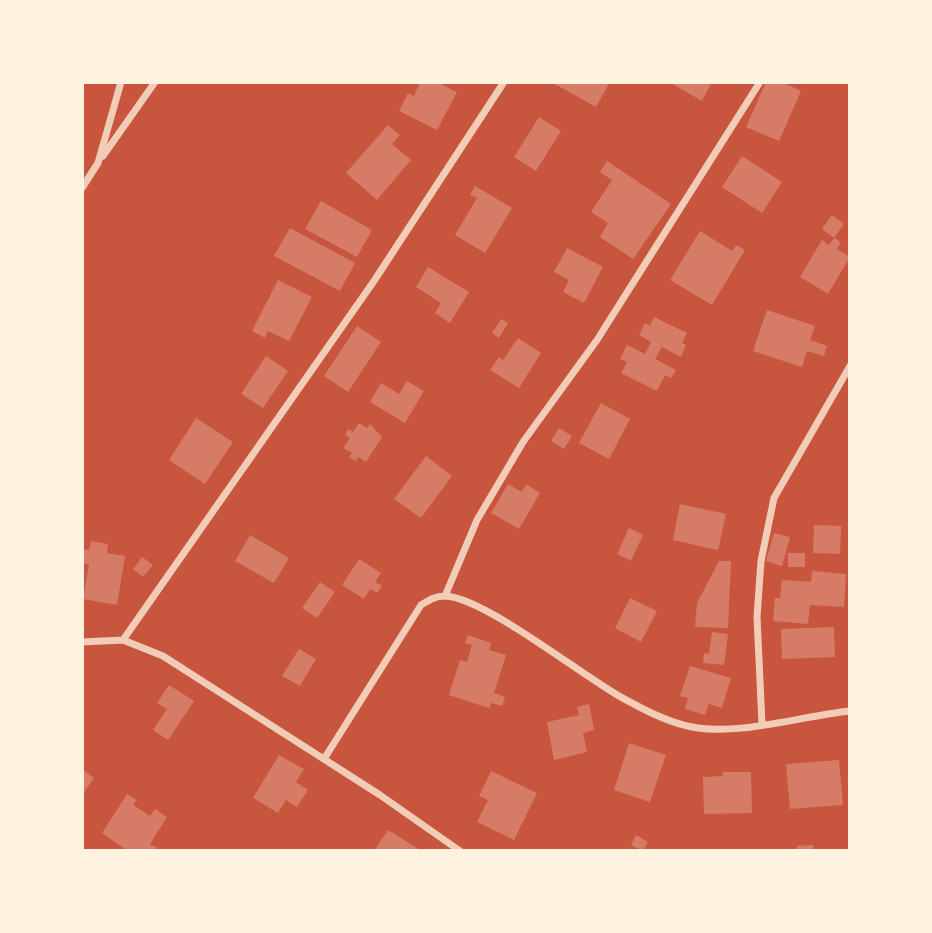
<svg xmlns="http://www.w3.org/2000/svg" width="932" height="933" font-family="Poppins,sans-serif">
<rect width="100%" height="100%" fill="#c8553d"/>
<!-- building -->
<path fill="#d67c66" d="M420,82H437L457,92L437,130L399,111L408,93L414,96Z
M551,82H610L596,107Z
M669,82H712L702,101Z
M766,82H782L801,91L779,141L746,127Z
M539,117L561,131L536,171L514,157Z
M388,125L400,135L392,144L411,160L377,200L346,173Z
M742,156L782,182L762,213L722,187Z
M607,161L671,204L633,259L600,237L608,223L591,212L612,180L600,172Z
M475,186L512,208L485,253L455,235L477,198L470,195Z
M321,201L372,230L357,257L305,229Z
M832,215L844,224L834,238L822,229Z
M290,228L355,263L340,291L274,256Z
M700,231L732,251L736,245L745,250L712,305L670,280Z
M834,238L841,242L837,249L850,257L828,294L800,277L822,240L829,245Z
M567,248L603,267L584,303L563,292L569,280L554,272Z
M428,267L469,292L450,323L435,313L441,303L416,287Z
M278,280L312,297L289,341L268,331L265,338L252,331Z
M767,310L815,326L810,340L827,346L824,356L807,351L802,367L753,351Z
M654,317L687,333L682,343L686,345L681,357L662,347L655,359L676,370L671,378L665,375L657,391L621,373L627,362L620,359L627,345L645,354L651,342L639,335L645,323L650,326Z
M501,319L508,323L499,338L492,333Z
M357,326L381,342L348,392L324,376Z
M518,338L541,353L519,388L490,370L499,357L503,360Z
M266,356L288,371L263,408L241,394Z
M407,381L424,391L405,423L370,402L381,383L399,394Z
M601,403L630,419L609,459L579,443Z
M196,418L233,442L205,484L169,460Z
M359,423L367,428L370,424L382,437L366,462L358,457L356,461L349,457L352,453L343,448L350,438L345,435L348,429L353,432Z
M559,428L572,436L564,449L551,441Z
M426,456L452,476L421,518L394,499Z
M508,484L522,492L526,484L540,493L519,529L491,513Z
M680,504L726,514L718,550L673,540Z
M814,525L841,526L840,554L813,553Z
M629,528L643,535L631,561L617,554Z
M774,533L790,537L782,566L766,561Z
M250,535L289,558L274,583L235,561Z
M91,541L108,544L107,553L125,556L117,605L83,599L89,564L82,563V549L89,550Z
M788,553H805V567H788Z
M142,557L153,565L143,577L133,569Z
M359,559L381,573L375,582L382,586L377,593L370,589L364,599L342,585Z
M719,561H731L728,628L695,627L697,603Z
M812,571L846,574L844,607L810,605L808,624L773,621L775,598H780L782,580L811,582Z
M320,582L335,592L317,618L302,608Z
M630,598L657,611L641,642L615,628Z
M834,627L835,657L782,659L781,629Z
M712,632L728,634L724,665L703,663L704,653L709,654Z
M468,635L491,643L489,650L506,655L494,693L505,697L502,706L491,703L489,708L449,695L460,660L467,662L472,645L465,643Z
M299,649L316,659L300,686L282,676Z
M690,666L731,678L722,708L709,704L705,715L685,709L688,698L680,696Z
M169,685L194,701L168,740L153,730L167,709L157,703Z
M589,704L594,730L583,733L587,752L554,760L547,722L579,715L577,707Z
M629,743L666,755L650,802L614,790Z
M279,755L304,769L296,782L308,790L297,807L286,800L278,813L253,798Z
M839,760L843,805L790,809L786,764Z
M82,769L94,778L82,795Z
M491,771L537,793L514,840L477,822L488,800L479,796Z
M723,772H751L752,813L704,814L703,777L723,776Z
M127,794L137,800L133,805L150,816L155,809L167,817L150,844L157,848L156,851H128L102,833Z
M388,830L422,851H374Z
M636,835L648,842L643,851L631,845Z
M813,845L814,851H797V846Z"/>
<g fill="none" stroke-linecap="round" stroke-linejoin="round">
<!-- minor -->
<path stroke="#f1ccb7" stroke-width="7" d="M103,156L155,82
M82,188L98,163L121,82
M445,596L477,520L523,442L597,340L760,82
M123,640L374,281L504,82
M82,642L123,640L163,656L380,795L460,851
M762,724L757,617L761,561L774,498L850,366
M324,759L421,605C429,600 435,596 445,596C483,597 580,674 619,696C641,708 666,722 692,727C740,736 801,716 850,711"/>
</g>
<!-- border -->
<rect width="932" height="933" fill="none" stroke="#fff3e0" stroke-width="168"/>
</svg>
